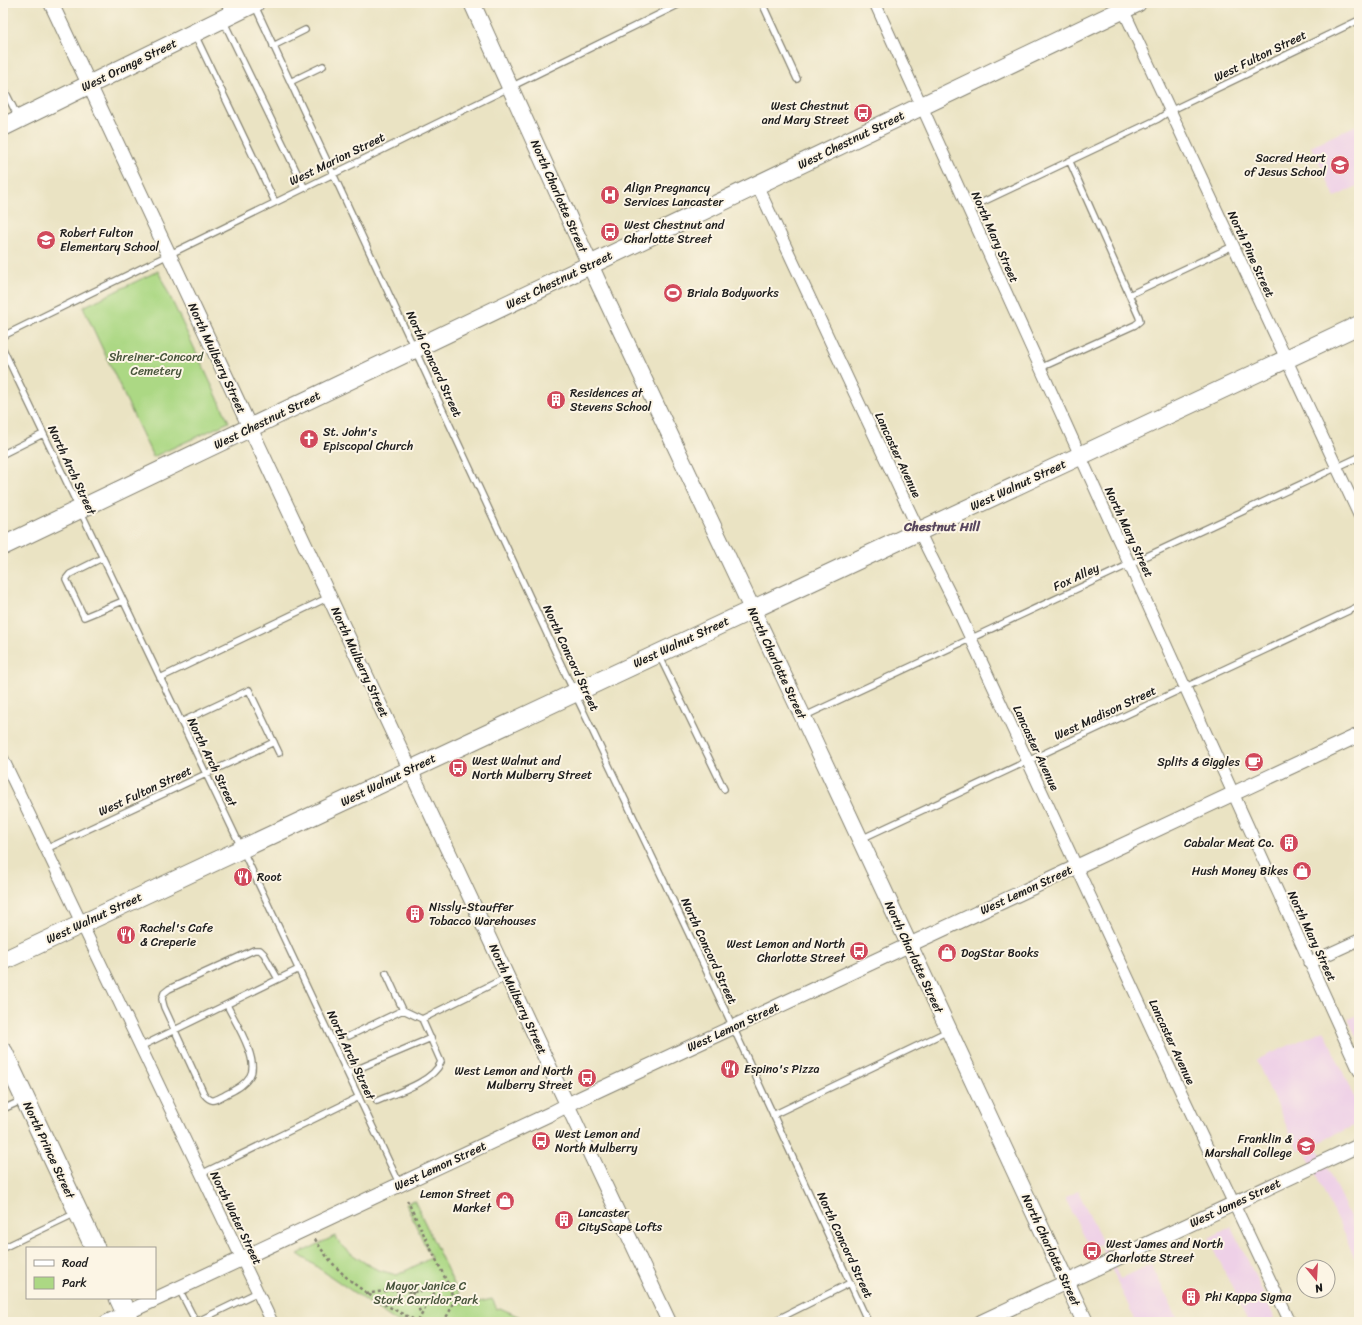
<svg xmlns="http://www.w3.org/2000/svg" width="1362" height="1325" font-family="Sriracha,sans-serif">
<rect width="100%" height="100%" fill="#fcf5e5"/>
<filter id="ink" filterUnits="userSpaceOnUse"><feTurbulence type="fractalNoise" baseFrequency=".025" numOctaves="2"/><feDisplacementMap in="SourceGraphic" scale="8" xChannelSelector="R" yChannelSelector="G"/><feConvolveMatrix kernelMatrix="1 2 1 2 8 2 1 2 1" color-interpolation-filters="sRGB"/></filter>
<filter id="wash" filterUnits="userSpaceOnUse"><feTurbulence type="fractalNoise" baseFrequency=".012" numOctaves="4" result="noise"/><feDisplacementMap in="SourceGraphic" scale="16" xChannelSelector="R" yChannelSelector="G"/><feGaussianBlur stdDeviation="0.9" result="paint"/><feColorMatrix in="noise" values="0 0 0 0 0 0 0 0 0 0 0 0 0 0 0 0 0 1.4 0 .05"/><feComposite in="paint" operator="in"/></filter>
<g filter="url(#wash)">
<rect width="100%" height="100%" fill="#eae3c3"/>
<!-- built -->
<path fill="#eed0e7" d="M1359,124V185L1335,197L1311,146Z
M1359,1014V1037L1357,1038L1348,1019Z
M1324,1030L1359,1108V1123L1316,1144L1359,1236V1267L1304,1149L1298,1151L1256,1060Z
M1078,1191L1120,1279L1151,1264L1179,1322H1136L1100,1244L1090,1248L1065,1198Z
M1232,1226L1275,1319L1268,1322H1248L1209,1238Z"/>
<!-- green -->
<path fill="#acd884" stroke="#647a50" d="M158,271L229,422L153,457L83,307Z
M414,1200L463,1303H475L492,1299L497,1309L500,1308L531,1322H397L298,1254L335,1236C343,1250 364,1263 378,1270C384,1272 391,1273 397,1275L431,1258L406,1204Z"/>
</g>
<g filter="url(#ink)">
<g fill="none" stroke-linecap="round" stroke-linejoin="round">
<defs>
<path id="service" d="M224,3L229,13
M762,3L797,79
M255,6L567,677L733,1027L868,1322
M223,20L304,187
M195,35L275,202
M273,46L305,30
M290,82L323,66
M3,87L18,117
M968,209L1158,119L1170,111L1359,20
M1129,295L1233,246
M3,336L682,3
M3,349L242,849L400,1185
M1040,368L1135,325L1140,321L1139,317L1070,162
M3,454L43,434
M102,558L70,574L66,579L84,617L123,601
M659,655L724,789
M160,678L329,597
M805,716L1359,457
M181,722L249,690L279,753
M861,839L1359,606
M46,849L274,742
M386,973L403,1010L422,1019
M227,1005C234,1020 260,1060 250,1076C244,1086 234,1090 225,1095C215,1100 212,1104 204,1094L164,1007L162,999L164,993L169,989L254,950H260L264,954L278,979
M349,1036L403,1010
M140,1047L299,969
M1350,1052L1359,1048
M348,1073L431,1038
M377,1101C396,1093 433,1082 441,1062L422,1019L507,977
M3,1109L23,1100
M773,1115L948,1031
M201,1174L359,1097
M3,1248L76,1213
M179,1289L196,1322L258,1292
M772,1322L850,1283"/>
<path id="minor" d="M875,3L1359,1071
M1121,5L1359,515
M757,185L927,548L954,602L1172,1073L1290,1322
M3,759L272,1322
M1309,963L1359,940"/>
<path id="tertiary" d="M51,3L669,1322
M107,1322L550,1114L579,1099L1359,735
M981,1322L1359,1145"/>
<path id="secondary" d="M472,3L597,280L803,717L1085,1322"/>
<path id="primary" d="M3,127L255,3
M3,546L1137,3
M3,961L1359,325"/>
<path id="trunk" d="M3,1052L95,1248
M119,1298L130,1322"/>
</defs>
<!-- service casing -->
<use href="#service" stroke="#838070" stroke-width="8"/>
<!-- minor casing -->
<use href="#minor" stroke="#838070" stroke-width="13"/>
<!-- tertiary casing -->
<use href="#tertiary" stroke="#838070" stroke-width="16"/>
<!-- secondary casing -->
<use href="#secondary" stroke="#838070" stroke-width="18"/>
<!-- primary casing -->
<use href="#primary" stroke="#838070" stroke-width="20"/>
<!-- trunk casing -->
<use href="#trunk" stroke="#838070" stroke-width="21"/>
<!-- path -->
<path stroke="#838070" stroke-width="2.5" stroke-dasharray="3 3" stroke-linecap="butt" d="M315,1239C339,1280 377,1302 419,1322
M412,1292L421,1314
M366,1294L389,1290L412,1292L429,1290L448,1284L407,1200
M418,1321L431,1298L438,1288
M443,1322C453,1307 456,1302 448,1284"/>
<!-- service -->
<use href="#service" stroke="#fff" stroke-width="5.5"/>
<!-- minor -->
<use href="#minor" stroke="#fff" stroke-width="11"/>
<!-- tertiary -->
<use href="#tertiary" stroke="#fff" stroke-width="14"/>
<!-- secondary -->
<use href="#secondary" stroke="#fff" stroke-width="16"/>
<!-- primary -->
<use href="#primary" stroke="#fff" stroke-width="18"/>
<!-- trunk -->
<use href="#trunk" stroke="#fff" stroke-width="19"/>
</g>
</g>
<!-- icons -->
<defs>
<symbol id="bus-disc" viewBox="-11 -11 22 22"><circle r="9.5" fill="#d1495b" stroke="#fcf5e5"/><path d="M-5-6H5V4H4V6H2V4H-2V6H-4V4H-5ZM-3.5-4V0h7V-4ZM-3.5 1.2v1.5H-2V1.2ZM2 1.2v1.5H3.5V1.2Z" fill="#fff"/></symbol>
<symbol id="school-disc" viewBox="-11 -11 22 22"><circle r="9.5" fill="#d1495b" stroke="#fcf5e5"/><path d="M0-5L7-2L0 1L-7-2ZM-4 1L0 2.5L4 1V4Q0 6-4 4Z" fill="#fff"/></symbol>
<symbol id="hospital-disc" viewBox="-11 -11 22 22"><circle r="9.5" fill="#d1495b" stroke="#fcf5e5"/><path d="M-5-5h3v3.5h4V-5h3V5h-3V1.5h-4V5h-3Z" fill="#fff"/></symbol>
<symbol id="stadium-disc" viewBox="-11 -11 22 22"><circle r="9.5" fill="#d1495b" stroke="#fcf5e5"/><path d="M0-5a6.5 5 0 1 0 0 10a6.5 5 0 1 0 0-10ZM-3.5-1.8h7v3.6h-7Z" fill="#fff"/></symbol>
<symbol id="building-disc" viewBox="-11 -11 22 22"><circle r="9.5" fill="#d1495b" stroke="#fcf5e5"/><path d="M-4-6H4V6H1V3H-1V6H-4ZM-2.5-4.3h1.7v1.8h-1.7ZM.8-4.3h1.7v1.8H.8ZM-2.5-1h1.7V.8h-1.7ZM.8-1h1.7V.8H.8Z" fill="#fff"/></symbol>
<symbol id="church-disc" viewBox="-11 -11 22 22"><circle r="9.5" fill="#d1495b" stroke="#fcf5e5"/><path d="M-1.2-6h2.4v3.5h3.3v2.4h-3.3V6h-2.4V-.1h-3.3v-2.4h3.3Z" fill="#fff"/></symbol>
<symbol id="cafe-disc" viewBox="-11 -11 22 22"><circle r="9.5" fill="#d1495b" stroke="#fcf5e5"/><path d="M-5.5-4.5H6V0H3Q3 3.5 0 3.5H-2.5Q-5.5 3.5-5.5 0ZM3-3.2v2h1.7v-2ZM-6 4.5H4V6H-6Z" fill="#fff"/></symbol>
<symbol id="shop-disc" viewBox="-11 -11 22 22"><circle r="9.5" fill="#d1495b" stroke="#fcf5e5"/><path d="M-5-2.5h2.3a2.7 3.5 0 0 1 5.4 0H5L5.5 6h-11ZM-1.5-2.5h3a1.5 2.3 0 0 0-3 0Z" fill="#fff"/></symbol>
<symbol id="restaurant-disc" viewBox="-11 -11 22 22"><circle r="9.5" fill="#d1495b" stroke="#fcf5e5"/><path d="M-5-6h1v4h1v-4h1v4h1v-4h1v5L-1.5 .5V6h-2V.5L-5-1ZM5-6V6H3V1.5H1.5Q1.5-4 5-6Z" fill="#fff"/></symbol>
<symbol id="university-disc" viewBox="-11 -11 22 22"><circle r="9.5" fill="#d1495b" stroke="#fcf5e5"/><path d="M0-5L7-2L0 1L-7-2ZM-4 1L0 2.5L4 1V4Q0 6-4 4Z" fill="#fff"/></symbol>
</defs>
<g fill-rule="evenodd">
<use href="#bus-disc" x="852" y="102" width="22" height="22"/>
<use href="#school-disc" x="1329" y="154" width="22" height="22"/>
<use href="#hospital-disc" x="599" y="184" width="22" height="22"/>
<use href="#bus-disc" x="599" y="221" width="22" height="22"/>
<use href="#school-disc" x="35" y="229" width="22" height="22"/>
<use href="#stadium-disc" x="662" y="282" width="22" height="22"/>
<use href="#building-disc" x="545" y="389" width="22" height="22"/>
<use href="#church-disc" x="298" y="428" width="22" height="22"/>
<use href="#cafe-disc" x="1243" y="751" width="22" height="22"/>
<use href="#bus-disc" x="447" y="757" width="22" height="22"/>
<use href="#building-disc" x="1278" y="832" width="22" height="22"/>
<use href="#shop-disc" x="1291" y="860" width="22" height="22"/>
<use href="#restaurant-disc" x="232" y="866" width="22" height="22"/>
<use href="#building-disc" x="404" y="903" width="22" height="22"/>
<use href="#restaurant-disc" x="115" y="924" width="22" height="22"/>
<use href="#bus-disc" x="848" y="940" width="22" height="22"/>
<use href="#shop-disc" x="936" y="942" width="22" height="22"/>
<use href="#restaurant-disc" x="719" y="1058" width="22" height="22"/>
<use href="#bus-disc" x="576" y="1067" width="22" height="22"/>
<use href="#bus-disc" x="530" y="1130" width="22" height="22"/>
<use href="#university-disc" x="1295" y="1135" width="22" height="22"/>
<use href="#shop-disc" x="494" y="1190" width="22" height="22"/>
<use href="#building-disc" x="553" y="1209" width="22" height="22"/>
<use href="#bus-disc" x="1081" y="1240" width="22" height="22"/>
<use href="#building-disc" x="1180" y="1286" width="22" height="22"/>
</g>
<g text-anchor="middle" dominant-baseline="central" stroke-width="4" stroke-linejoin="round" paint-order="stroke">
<!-- street labels -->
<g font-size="12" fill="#1c1c1c" stroke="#fcf5e5">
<text transform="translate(1260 56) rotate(-26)">West Fulton Street</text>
<text transform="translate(129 65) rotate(-26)">West Orange Street</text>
<text transform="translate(851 140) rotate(-26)">West Chestnut Street</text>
<text transform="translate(337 159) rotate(-26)">West Marion Street</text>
<text transform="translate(559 196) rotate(66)">North Charlotte Street</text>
<text transform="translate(995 237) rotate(66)">North Mary Street</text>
<text transform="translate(1251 254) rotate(65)">North Pine Street</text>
<text transform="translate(559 280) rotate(-26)">West Chestnut Street</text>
<text transform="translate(217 358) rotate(65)">North Mulberry Street</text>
<text transform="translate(434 364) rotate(65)">North Concord Street</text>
<text transform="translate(267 420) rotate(-26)">West Chestnut Street</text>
<text transform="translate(898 455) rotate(65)">Lancaster Avenue</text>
<text transform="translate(72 470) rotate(65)">North Arch Street</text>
<text transform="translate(1018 485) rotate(-25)">West Walnut Street</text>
<text transform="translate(1129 532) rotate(65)">North Mary Street</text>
<text transform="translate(1076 577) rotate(-25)">Fox Alley</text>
<text transform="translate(681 642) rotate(-25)">West Walnut Street</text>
<text transform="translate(571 658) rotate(65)">North Concord Street</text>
<text transform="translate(360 662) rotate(65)">North Mulberry Street</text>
<text transform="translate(777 663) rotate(65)">North Charlotte Street</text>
<text transform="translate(1105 713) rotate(-25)">West Madison Street</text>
<text transform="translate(1036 748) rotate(65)">Lancaster Avenue</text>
<text transform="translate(212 762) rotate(64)">North Arch Street</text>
<text transform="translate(388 780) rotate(-26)">West Walnut Street</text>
<text transform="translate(145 791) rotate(-25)">West Fulton Street</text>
<text transform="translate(1026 890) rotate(-25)">West Lemon Street</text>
<text transform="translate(94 918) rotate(-25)">West Walnut Street</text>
<text transform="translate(1312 936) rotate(65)">North Mary Street</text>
<text transform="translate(709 951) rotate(65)">North Concord Street</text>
<text transform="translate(914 957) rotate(65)">North Charlotte Street</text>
<text transform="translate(518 999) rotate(65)">North Mulberry Street</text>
<text transform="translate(733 1027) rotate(-25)">West Lemon Street</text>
<text transform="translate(1172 1042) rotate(65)">Lancaster Avenue</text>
<text transform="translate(351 1055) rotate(65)">North Arch Street</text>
<text transform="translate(49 1150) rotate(65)">North Prince Street</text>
<text transform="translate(440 1166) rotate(-25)">West Lemon Street</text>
<text transform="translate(1235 1203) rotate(-25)">West James Street</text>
<text transform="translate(236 1218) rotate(64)">North Water Street</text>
<text transform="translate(845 1245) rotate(65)">North Concord Street</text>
<text transform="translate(1051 1250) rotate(65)">North Charlotte Street</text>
</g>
<!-- poi labels -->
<g font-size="12" fill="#1c1c1c" stroke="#fcf5e5" text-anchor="start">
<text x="849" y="106" text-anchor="end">West Chestnut<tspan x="849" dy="14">and Mary Street</tspan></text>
<text x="1326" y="158" text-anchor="end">Sacred Heart<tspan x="1326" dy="14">of Jesus School</tspan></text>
<text x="624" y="188">Align Pregnancy<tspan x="624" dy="14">Services Lancaster</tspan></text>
<text x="624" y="225">West Chestnut and<tspan x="624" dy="14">Charlotte Street</tspan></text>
<text x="60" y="233">Robert Fulton<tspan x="60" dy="14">Elementary School</tspan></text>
<text x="687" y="293">Briala Bodyworks</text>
<text x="570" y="393">Residences at<tspan x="570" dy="14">Stevens School</tspan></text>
<text x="323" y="432">St. John's<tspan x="323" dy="14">Episcopal Church</tspan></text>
<text x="472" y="761">West Walnut and<tspan x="472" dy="14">North Mulberry Street</tspan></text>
<text x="1240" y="762" text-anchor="end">Splits &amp; Giggles</text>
<text x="1275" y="843" text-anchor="end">Cabalar Meat Co.</text>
<text x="1288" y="871" text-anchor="end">Hush Money Bikes</text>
<text x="257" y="877">Root</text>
<text x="429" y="907">Nissly-Stauffer<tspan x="429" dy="14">Tobacco Warehouses</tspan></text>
<text x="140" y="928">Rachel's Cafe<tspan x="140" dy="14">&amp; Creperie</tspan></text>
<text x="845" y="944" text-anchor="end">West Lemon and North<tspan x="845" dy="14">Charlotte Street</tspan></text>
<text x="961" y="953">DogStar Books</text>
<text x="744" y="1069">Espino's Pizza</text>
<text x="573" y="1071" text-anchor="end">West Lemon and North<tspan x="573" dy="14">Mulberry Street</tspan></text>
<text x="555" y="1134">West Lemon and<tspan x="555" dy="14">North Mulberry</tspan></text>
<text x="1292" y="1139" text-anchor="end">Franklin &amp;<tspan x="1292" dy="14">Marshall College</tspan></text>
<text x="491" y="1194" text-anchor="end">Lemon Street<tspan x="491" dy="14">Market</tspan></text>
<text x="578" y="1213">Lancaster<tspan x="578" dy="14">CityScape Lofts</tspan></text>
<text x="1106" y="1244">West James and North<tspan x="1106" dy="14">Charlotte Street</tspan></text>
<text x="1205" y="1297">Phi Kappa Sigma</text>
</g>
<!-- park labels -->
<g font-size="12" fill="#47543b" stroke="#fcf5e5">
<text x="156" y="357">Shreiner-Concord<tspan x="156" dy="14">Cemetery</tspan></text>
<text x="426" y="1286">Mayor Janice C<tspan x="426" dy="14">Stork Corridor Park</tspan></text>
</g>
<!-- neighbourhood labels -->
<g font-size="13" font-weight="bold" fill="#58475e" stroke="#fcf5e5">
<text x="942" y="526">Chestnut Hill</text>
</g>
</g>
<!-- margin -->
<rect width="1362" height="1325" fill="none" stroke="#fcf5e5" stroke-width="16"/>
<!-- legend -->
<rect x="26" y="1247" width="130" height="52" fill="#fcf5e5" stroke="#a29e95"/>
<rect x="34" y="1260" width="20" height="6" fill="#ffffff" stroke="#a29e95"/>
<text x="62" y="1267" font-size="12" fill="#1c1c1c">Road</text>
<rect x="34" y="1277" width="20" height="12" fill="#acd884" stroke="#a29e95"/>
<text x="62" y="1287" font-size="12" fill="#1c1c1c">Park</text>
<!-- north arrow -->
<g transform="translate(1316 1279) rotate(162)"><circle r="19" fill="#fcf5e5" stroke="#a29e95"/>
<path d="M0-3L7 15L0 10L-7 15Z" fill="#d1495b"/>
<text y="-6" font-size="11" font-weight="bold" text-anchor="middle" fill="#1c1c1c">N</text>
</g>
</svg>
